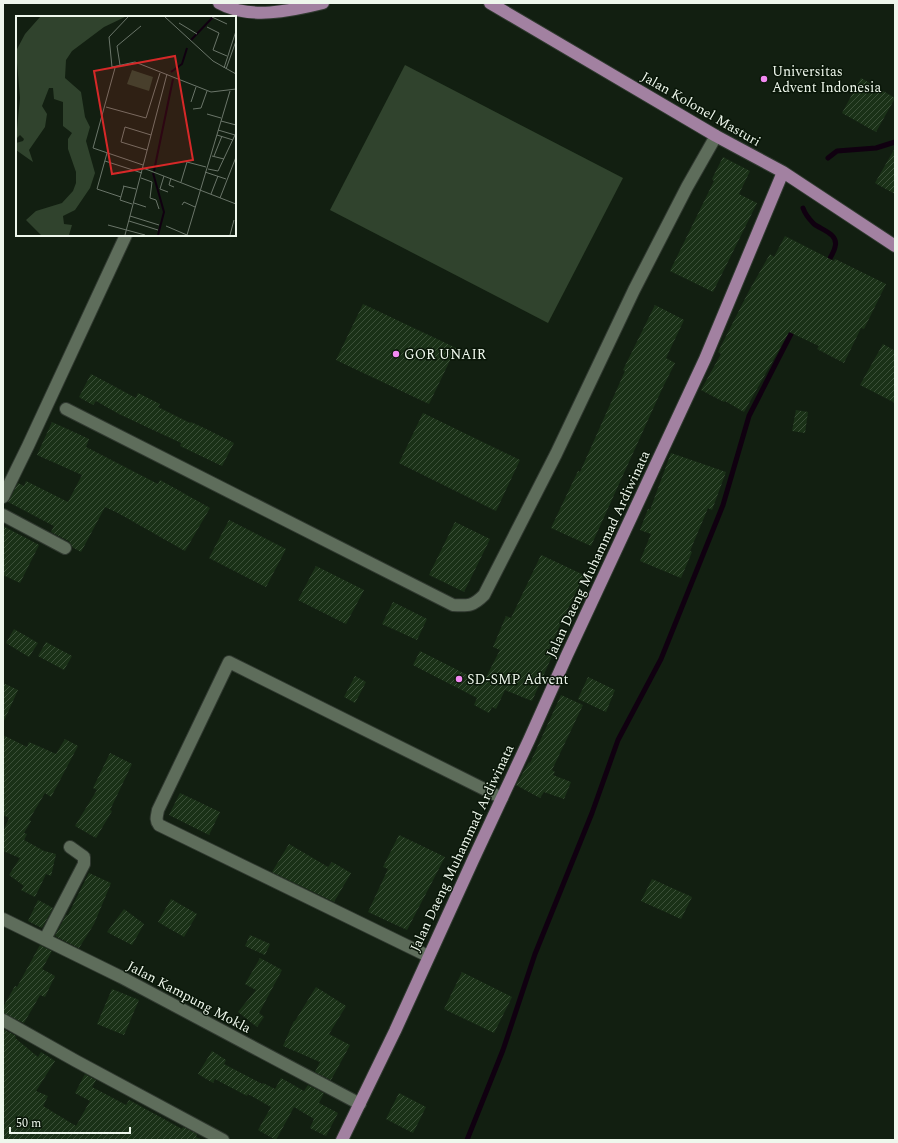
<svg xmlns="http://www.w3.org/2000/svg" width="898" height="1143" font-family="Spectral,serif">
<defs>
<pattern id="building-hatch" width="6" height="6" patternUnits="userSpaceOnUse"><rect width="6" height="6" fill="#1a3117"/><path d="M-1 1l2-2M0 6l6-6M5 7l2-2" fill="none" stroke="#3c5039"/></pattern>
</defs>
<rect width="100%" height="100%" fill="#121f11"/>
<!-- garden -->
<path fill="#30432d" d="M405,65L623,178L548,323L330,210Z"/>
<g fill="none" stroke-linecap="round" stroke-linejoin="round">
<!-- stream -->
<path stroke="#100010" stroke-width="5" d="M828,158L837,151L876,148L895,142
M803,208C805,214 809,219 814,224C822,230 839,234 835,247C834,253 829,259 827,264
M467,1140L503,1050L535,954L592,813L618,740L661,659L723,505L749,416L794,328"/>
</g>
<!-- building -->
<path fill="url(#building-hatch)" d="M861,78L895,98L876,132L842,113Z
M895,148V194L875,183Z
M723,157L750,171L739,194L757,203L713,292L670,271L714,181L712,179Z
M785,236L834,261L835,259L886,284L864,329L861,328L844,363L817,349L819,346L789,332L744,412L725,401L724,402L701,390L721,354L718,352L750,289L770,254L774,257Z
M363,304L456,348L429,404L336,360Z
M655,305L684,320L666,358L675,363L662,389L591,546L551,528L578,471L580,472L625,371L623,370Z
M883,344L895,351V403L860,385Z
M91,374L136,398L138,393L160,404L158,407L190,423L191,422L206,429L234,443L222,466L180,446L181,443L119,414L96,401L93,405L79,397Z
M796,410L808,412L805,433L792,431Z
M423,413L520,460L496,511L399,463Z
M52,422L89,439L86,447L158,484L160,480L210,508L185,551L118,513L105,507L81,552L72,547L69,541L51,532L54,526L8,502L18,483L24,486L26,481L68,502L82,475L37,455Z
M671,453L726,472L712,510L708,508L690,551L692,552L681,578L640,561L651,534L640,530L648,509L650,510Z
M229,520L286,549L266,587L209,558Z
M455,522L490,539L464,592L429,575Z
M3,526L39,545L20,583L3,575Z
M541,555L584,575L548,651L553,654L532,701L505,690L496,709L492,707L489,713L474,705L477,698L413,665L420,651L483,683L500,650L493,647L506,616L511,618Z
M316,566L364,590L346,624L298,600Z
M393,602L427,619L417,640L382,624Z
M14,629L38,643L29,657L6,643Z
M46,642L72,656L64,670L38,656Z
M355,676L366,682L355,703L344,697Z
M588,677L615,690L606,712L578,699Z
M3,683L18,690L3,723Z
M561,695L583,705L552,770L555,772L553,775L571,782L564,799L544,792L540,798L516,785L529,762L530,763Z
M3,735L27,747L29,742L56,754L65,739L78,746L51,797L45,793L29,820L31,821L24,833L27,834L24,840L44,851L56,854L51,876L46,874L35,897L21,890L24,886L9,875L20,858L3,851V832L9,818L3,815Z
M110,753L132,764L110,810L112,811L96,838L75,826L97,790L93,788Z
M180,793L220,812L209,835L169,815Z
M399,835L445,857L407,930L368,912L388,869L383,867Z
M289,844L328,867L332,862L351,873L334,902L272,872Z
M89,873L111,883L94,924L79,948L55,936L66,915H68Z
M652,879L692,897L681,919L641,901Z
M171,899L197,914L184,937L158,922Z
M38,900L53,908L42,928L28,921Z
M124,909L144,924L132,945L107,932Z
M250,935L270,944L265,955L245,946Z
M40,945L52,951L42,969L55,976L45,997L40,995L24,1023L3,1013V1007L15,986L17,987Z
M260,958L282,970L259,1013L264,1017L257,1027L238,1012L256,990L245,984Z
M462,972L512,997L494,1033L444,1009Z
M316,987L346,1006L329,1034L350,1045L331,1080L315,1072L320,1062L283,1046L294,1021H295Z
M112,989L139,1000L124,1035L97,1024Z
M3,1029L16,1036L15,1038L38,1057L41,1052L55,1061L36,1091L48,1096L43,1106L76,1126L90,1101L75,1093L85,1074L96,1080L92,1087L126,1105L129,1100L182,1129L183,1127L197,1134L196,1137L202,1140H3Z
M212,1051L226,1060L224,1064L262,1084L263,1083L275,1089L281,1078L304,1091L308,1085L324,1093L319,1103L338,1113L326,1136L310,1128L314,1119L294,1107L276,1140L258,1130L271,1107L248,1094L247,1096L215,1079L213,1083L198,1074Z
M399,1093L426,1107L413,1133L386,1119Z"/>
<g fill="none" stroke-linecap="round" stroke-linejoin="round">
<defs>
<path id="minor" d="M66,409L453,605C469,606 473,606 484,595L556,454L634,290L687,187L716,136
M3,497L28,446L126,235
M3,515L65,548
M3,919L121,977L360,1104
M45,939L84,864V857L70,847
M428,956L159,825C155,820 157,816 158,810L229,662L502,798
M3,1020L76,1061L223,1140"/>
<path id="major" d="M219,3C249,20 291,11 323,3
M490,3L716,136L783,172L895,246
M342,1140L395,1031L473,860L529,740L567,655L705,359L783,172"/>
</defs>
<!-- minor casing -->
<use href="#minor" stroke="#303930" stroke-width="14"/>
<!-- major casing -->
<use href="#major" stroke="#303930" stroke-width="14"/>
<!-- minor -->
<use href="#minor" stroke="#5e6d5b" stroke-width="12"/>
<!-- major -->
<use href="#major" stroke="#a281a1" stroke-width="12"/>
</g>
<!-- markers -->
<g fill="#f38af2" stroke="#091608" stroke-width="1.5">
<circle cx="764" cy="79" r="4"/>
<circle cx="396" cy="354" r="4"/>
<circle cx="459" cy="679" r="4"/>
</g>
<g text-anchor="middle" dominant-baseline="central" stroke-width="3" stroke-linejoin="round" paint-order="stroke">
<!-- poi labels -->
<g font-size="14" fill="#eef7ec" stroke="#091608" text-anchor="start">
<text x="772" y="71">Universitas<tspan x="772" dy="16">Advent Indonesia</tspan></text>
<text x="404" y="354">GOR UNAIR</text>
<text x="467" y="679">SD-SMP Advent</text>
</g>
<!-- street labels -->
<g font-size="14" fill="#eef7ec" stroke="#091608">
<text transform="translate(701 109) rotate(30)">Jalan Kolonel Masturi</text>
<text transform="translate(598 554) rotate(-65)">Jalan Daeng Muhammad Ardiwinata</text>
<text transform="translate(462 848) rotate(-65)">Jalan Daeng Muhammad Ardiwinata</text>
<text transform="translate(189 997) rotate(28)">Jalan Kampung Mokla</text>
</g>
</g>
<!-- overview -->
<g transform="translate(16 16)">
<rect width="220" height="220" fill="#121f11"/>
<path d="M24,1H109L88,11L56,35L50,44L49,62L65,76L69,101L74,111L70,125L79,157L74,172L59,194L47,200L48,208L56,209L53,219H25L10,204L20,195L46,187L57,175L60,167V156L52,133V123L56,117L47,110V86L38,83L37,72H33L26,90L31,98L29,111L13,134L17,146L0,134V127L7,125L8,123L4,119L0,123L4,82L0,35L9,18Z" fill="#30432d"/>
<path d="M116,54L137,61L133,75L111,68Z" fill="#30432d"/>
<path fill="none" stroke="#100010" stroke-width="2" d="M175,24L197,1M155,56L166,48L171,32M138,155L157,63M137,157L148,196L142,219"/>
<path fill="none" stroke="#6a7569" stroke-width="1" d="M112,1L93,21L96,51L119,46L195,76L220,73M149,1L197,45L220,58M196,1L211,8M163,7L181,18M191,11L203,17L197,34L211,40M104,49L101,30L125,10M99,52L77,132L127,149M208,52L220,15M210,53L220,25M175,86L180,71M90,91L130,102L144,57M177,93L185,92L191,75M191,98L205,102M205,105L220,109M201,119L217,124M131,134L105,126L109,111L135,119M91,137L81,173L105,181M196,140L208,143M198,140L206,120M89,145L126,157M127,152L220,188M192,153L202,155L219,119L202,114M189,156L210,163M148,160L144,173L152,176M125,162L136,166L134,182L140,184L143,193M155,162L153,169L158,171M165,166L171,146L190,151M107,170L120,173M108,170L104,184L116,188M195,178L202,160M204,182L220,141M118,187L130,191M166,189L168,186L179,191M114,200L143,209M113,205L142,214M92,209L129,219M150,210L171,219M109,219L151,58M171,219L214,75M214,219L218,204"/>
<path fill="#d62828" fill-opacity="0.15" stroke="#d62828" stroke-width="2" d="M159,40L177,144L96,158L78,55Z"/>
<rect width="220" height="220" fill="none" stroke="#eef7ec" stroke-width="2"/>
</g>
<!-- border -->
<rect width="898" height="1143" fill="none" stroke="#eef7ec" stroke-width="8"/>
<!-- scale -->
<path d="M10 1127v6h120v-6" fill="none" stroke="#eef7ec" stroke-width="2"/>
<text x="16" y="1127" font-size="12" fill="#eef7ec" stroke="#091608" stroke-width="3" paint-order="stroke">50 m</text>
</svg>
